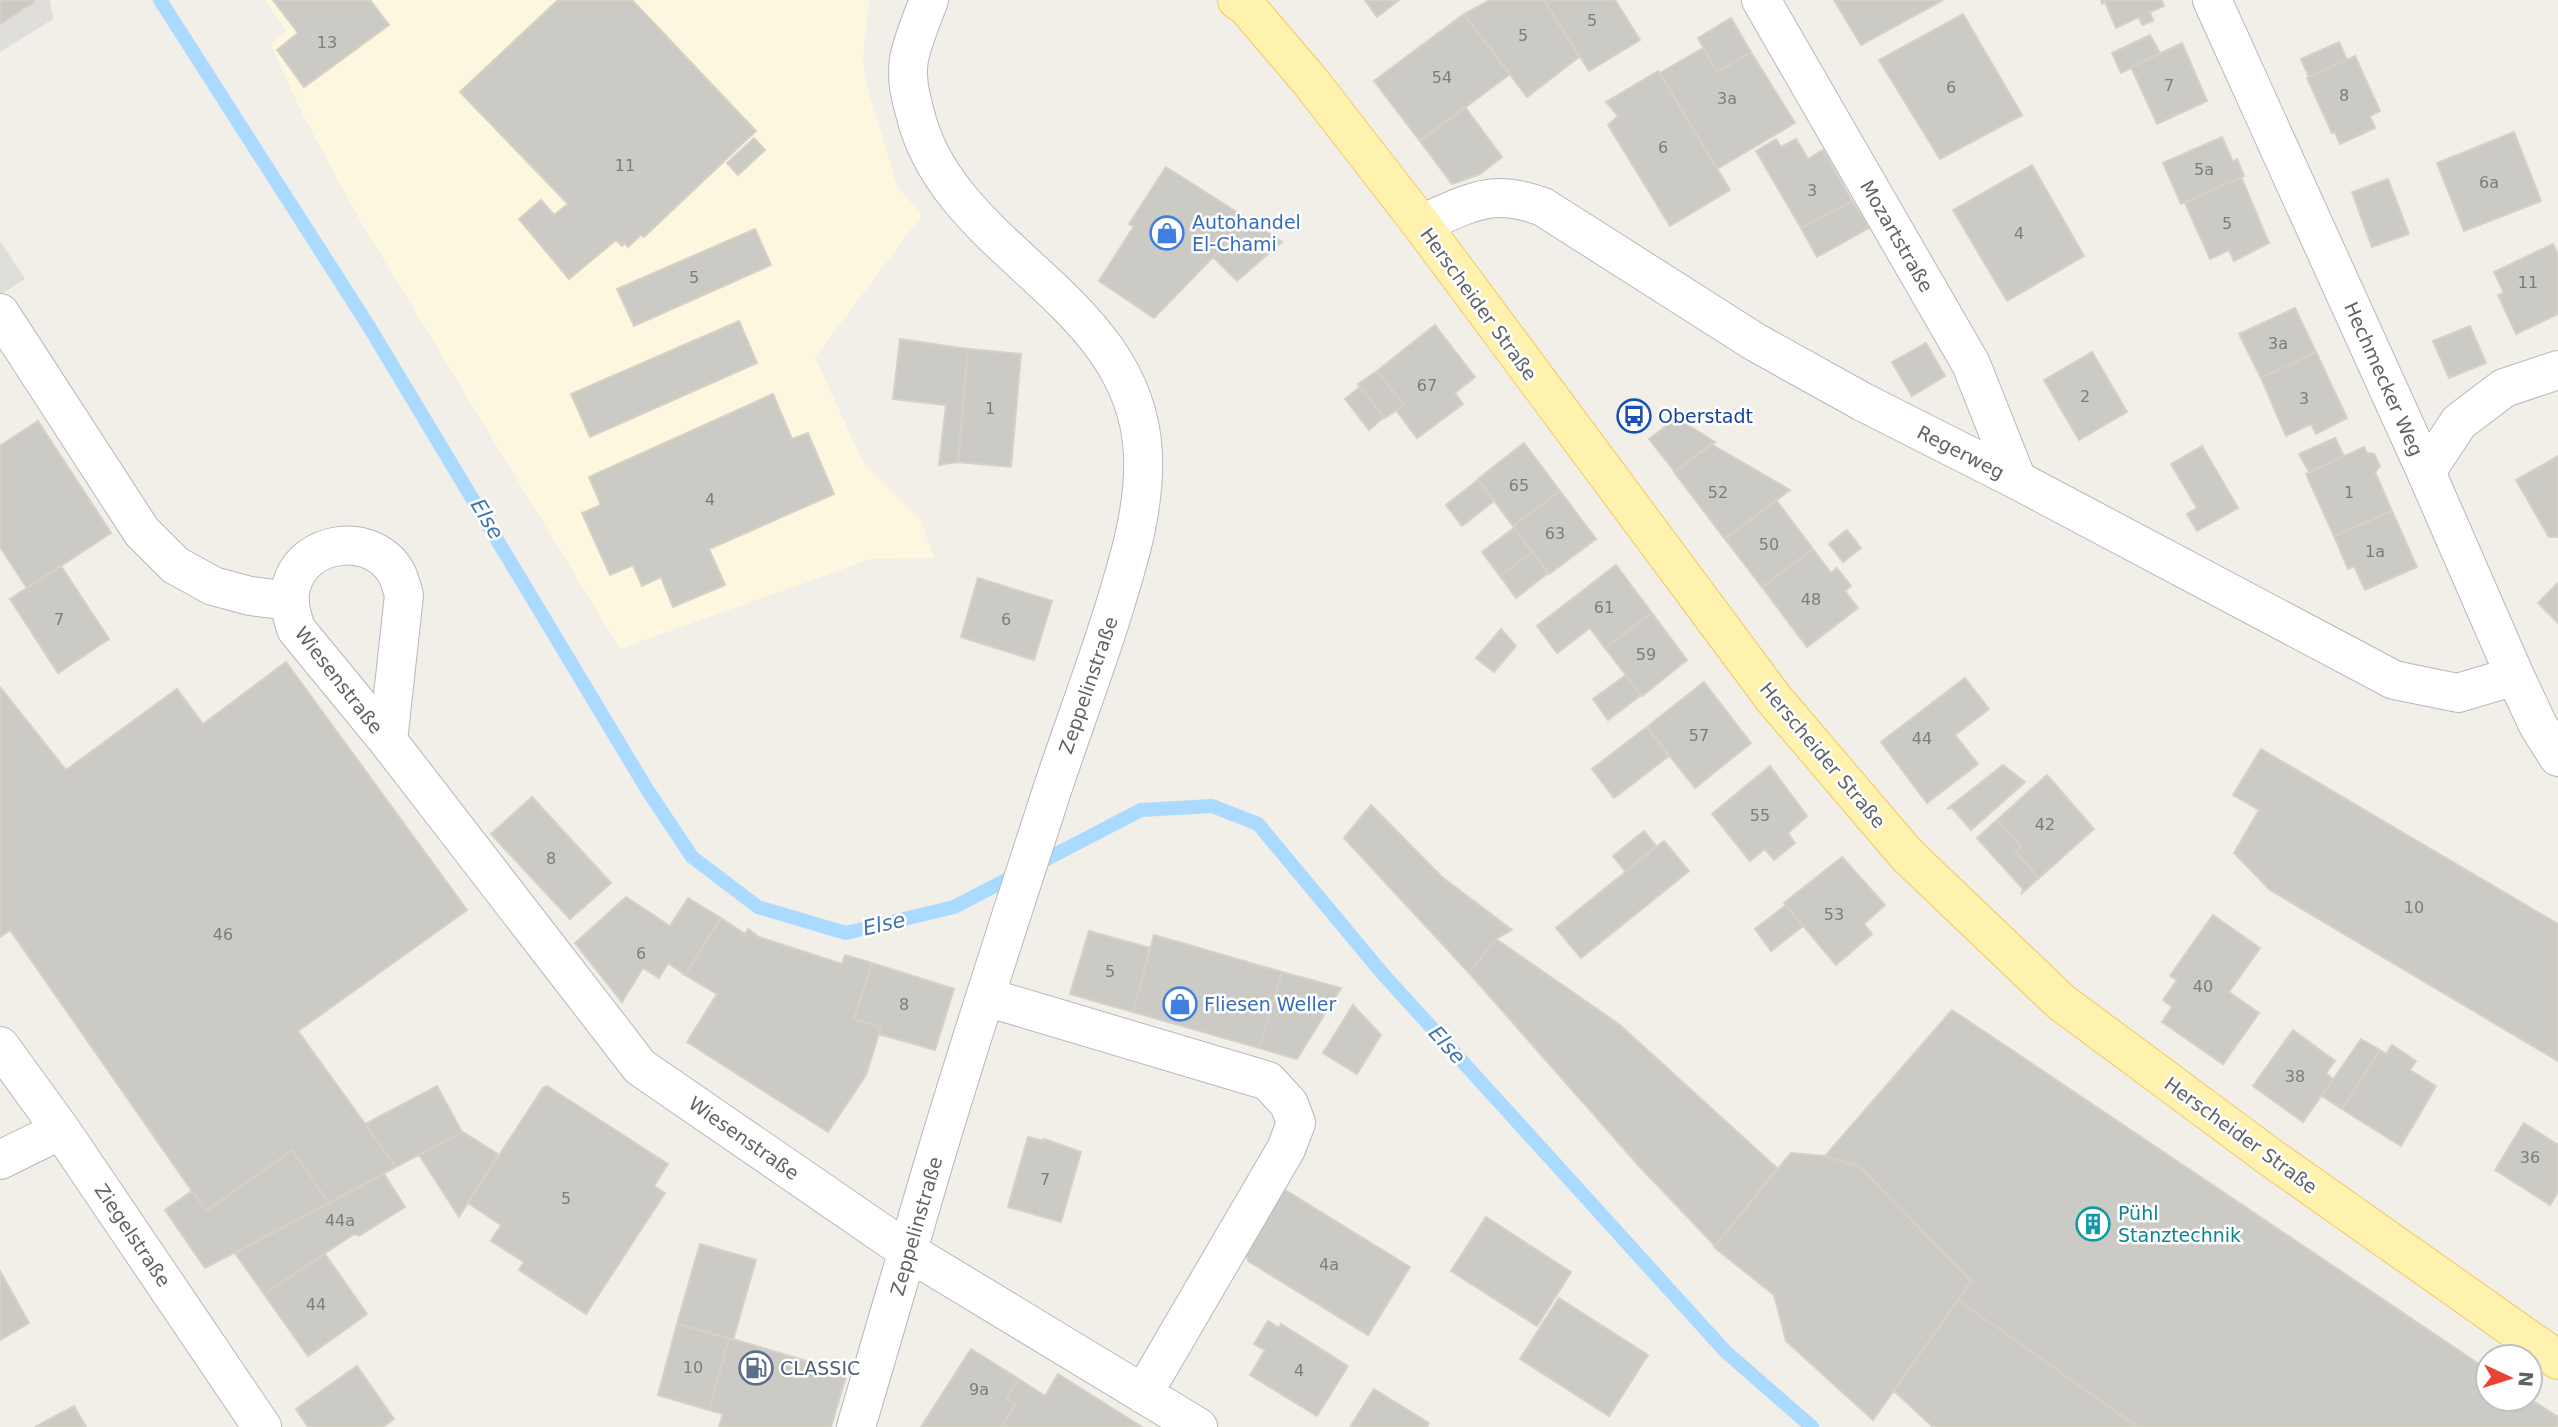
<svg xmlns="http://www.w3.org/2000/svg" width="2558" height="1427" font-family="'DejaVu Sans',sans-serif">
<rect width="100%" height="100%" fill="#f1efe8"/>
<!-- commercial -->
<path fill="#fef7e0" d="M265,0H869L863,58L866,83L897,186L922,215L815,357L863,462L920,519L934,558L871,559L620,649L358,217L303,115L271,45L286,31Z"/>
<!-- industrial -->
<path fill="#e0deda" d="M0,0H50L53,19L0,52Z
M0,241L25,279L0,295Z"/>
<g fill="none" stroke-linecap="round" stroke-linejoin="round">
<!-- stream -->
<path stroke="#aadaff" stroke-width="14" d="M160,0L368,325L648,791L692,857L758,907L846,933L954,907L1141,810L1212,806L1258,824L1382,973L1726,1352L1812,1427"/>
</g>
<!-- building -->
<path fill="#cccac5" stroke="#d6d1c6" stroke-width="2" d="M0,0H33L34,2L0,24Z
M273,0H370L389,25L304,87L277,50L298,33Z
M558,0H632L756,131L644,237L641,235L628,247L625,243L622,246L616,240L569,279L519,219L541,200L554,215L568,204L460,92Z
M1365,0H1399L1377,17Z
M1490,0H1544L1579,57L1527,97L1464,14Z
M1544,0H1615L1640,40L1589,71Z
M1834,0H1943L1861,45Z
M2101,0H2162L2164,6L2150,12L2153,21L2142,25L2139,17L2116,28L2105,2L2102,4Z
M1464,14L1510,74L1420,141L1374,81Z
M1963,14L2022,115L1940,159L1879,60Z
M1731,18L1751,52L1717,72L1698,38Z
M2150,35L2160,53L2121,73L2112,53Z
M2339,42L2347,60L2309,77L2301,59Z
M2182,43L2207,101L2157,124L2131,67Z
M1703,48L1717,72L1751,52L1795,123L1717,169L1660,73Z
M2355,56L2380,111L2370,116L2375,128L2340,144L2335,132L2332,133L2307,78Z
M1658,71L1730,190L1670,226L1608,125L1618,116L1606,102Z
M1465,107L1502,157L1480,174L1452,184L1420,141Z
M2514,132L2541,201L2464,231L2437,163Z
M2222,137L2233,162L2237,159L2244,176L2181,204L2163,163Z
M754,138L765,150L738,175L727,163Z
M1776,139L1781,147L1796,139L1808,159L1823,150L1852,201L1801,228L1756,151Z
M2032,165L2084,256L2007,301L1953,210Z
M1166,167L1249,220L1154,318L1099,281L1134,226L1129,224Z
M2241,177L2269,243L2234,261L2229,250L2210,259L2185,203Z
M2388,179L2409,234L2372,247L2352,192Z
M1852,201L1869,228L1817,257L1801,228Z
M1249,220L1282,242L1237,281L1213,257Z
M755,229L771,265L634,326L617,289Z
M2553,244L2558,254V314L2516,334L2498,295L2504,293L2494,272Z
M2295,308L2316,352L2261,378L2239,334Z
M739,321L757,363L590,437L571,394Z
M1435,325L1475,377L1455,393L1463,404L1417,438L1396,410L1404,405L1377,371Z
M2470,326L2486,363L2449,378L2433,341Z
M900,339L968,349L958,462L939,465L946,405L893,399Z
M1926,343L1945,376L1912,396L1892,362Z
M968,349L1021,354L1011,467L958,462Z
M2092,352L2127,412L2079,440L2044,380Z
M2316,352L2347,418L2316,434L2311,424L2286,436L2261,378Z
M1377,371L1404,405L1385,418L1358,384Z
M1360,387L1384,417L1369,430L1345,399Z
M773,394L792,439L808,433L834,494L709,549L725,585L673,607L661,577L642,586L633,565L610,575L582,513L601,505L589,477Z
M1677,418L1715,442L1675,472L1649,439Z
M38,421L111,533L27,588L0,547V446Z
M2335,438L2344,456L2309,472L2299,454Z
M1524,443L1560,491L1513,526L1478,479Z
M1711,444L1790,490L1725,539L1674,472Z
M2202,446L2238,508L2197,531L2187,514L2197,508L2171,464Z
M2364,447L2367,453L2374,454L2380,466L2375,472L2392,511L2334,536L2306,474Z
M2558,456V537H2549L2516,480Z
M1478,480L1494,501L1462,526L1446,505Z
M1560,491L1596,539L1549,574L1513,526Z
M1776,500L1813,549L1762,587L1725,539Z
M2392,511L2417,567L2365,590L2354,566L2348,569L2334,536Z
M1514,528L1532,552L1500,576L1482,552Z
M1847,530L1861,548L1843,562L1829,544Z
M1813,549L1831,573L1837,568L1851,586L1845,591L1858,608L1807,647L1762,587Z
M1532,552L1548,573L1516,598L1500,576Z
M1616,565L1652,613L1605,648L1590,628L1557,653L1537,626Z
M61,566L109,639L58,673L10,599Z
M978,578L1052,601L1034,660L961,637Z
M2558,583V623L2538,603Z
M1652,613L1687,660L1642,696L1605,648Z
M1501,629L1516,646L1494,672L1476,658Z
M286,662L467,910L298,1031L396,1167L329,1203L292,1150L206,1211L10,930L0,937V687L66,770L177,689L203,724Z
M1626,675L1641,695L1608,720L1593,699Z
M1965,678L1989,709L1955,735L1978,764L1927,803L1881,742Z
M1704,682L1751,743L1695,788L1647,727Z
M1647,727L1669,756L1614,798L1592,769Z
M2261,749L2558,924V1061L2270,890L2234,853L2259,810L2233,795Z
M2003,765L2025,782L1971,830L1952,808L1947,809Z
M1770,766L1807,816L1788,833L1795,843L1774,860L1765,849L1750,861L1712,814Z
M2047,775L2094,829L2039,878L2015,851L2021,847L1997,820Z
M532,797L611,883L570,919L491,834Z
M1371,805L1442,877L1512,930L1496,939L1469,973L1344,838Z
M1997,820L2021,847L2015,851L2039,878L2021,894L2023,889L1977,838Z
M1644,831L1656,846L1625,871L1613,856Z
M1664,841L1689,871L1581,958L1556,928Z
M1842,857L1885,905L1864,924L1872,934L1836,965L1784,903Z
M626,897L670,926L688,898L721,918L685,975L668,963L659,978L643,968L622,1002L575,943Z
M1786,905L1803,926L1771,951L1755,929Z
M2213,915L2260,948L2229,992L2259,1013L2223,1064L2162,1022L2172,1007L2163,1000L2177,980L2170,976Z
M721,918L745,934L748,929L759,937L842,964L845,955L872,963L854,1019L881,1027L866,1075L828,1132L687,1042L717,994L685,975Z
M1089,931L1150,948L1133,1012L1070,994Z
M1154,935L1282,972L1259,1048L1133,1012Z
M1496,939L1620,1025L1777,1168L1715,1246L1639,1166L1469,973Z
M872,963L954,989L935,1050L879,1034L881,1027L854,1019Z
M1282,972L1341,988L1297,1059L1259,1048Z
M1353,1005L1381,1035L1357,1074L1323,1053Z
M1952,1010L2488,1370V1399H2530L2558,1417V1427H2138L1958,1300L1971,1281L1860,1167L1825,1156Z
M2293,1030L2335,1061L2326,1073L2333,1079L2303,1122L2253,1086Z
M2361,1039L2380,1050L2342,1109L2322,1096Z
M2392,1045L2416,1061L2410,1070L2436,1086L2401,1146L2342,1109L2380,1050L2386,1054Z
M437,1086L462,1132L396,1167L365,1124Z
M547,1086L668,1164L654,1186L665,1193L586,1314L519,1270L524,1262L491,1241L501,1225L468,1203L543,1088Z
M2524,1123L2558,1145V1192L2550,1205L2495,1170Z
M463,1132L498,1154L459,1217L419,1155Z
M1028,1137L1044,1141V1139L1081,1152L1061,1222L1008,1207Z
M292,1150L329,1203L205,1268L165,1210L192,1191L206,1211Z
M1791,1153L1825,1156L1860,1167L1971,1281L1873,1420L1786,1341L1774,1295L1714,1247Z
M384,1174L405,1207L359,1236L354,1234L264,1294L235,1253Z
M1282,1188L1410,1267L1368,1335L1248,1261L1246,1246Z
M1486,1217L1571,1272L1537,1326L1451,1271Z
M700,1244L756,1260L733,1340L677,1324Z
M325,1254L367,1314L308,1356L264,1294Z
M0,1271L29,1323L0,1340Z
M1559,1298L1648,1355L1609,1416L1520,1359Z
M1958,1300L2138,1427H1933L1894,1391Z
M1268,1321L1279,1328L1281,1324L1348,1366L1317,1416L1250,1375L1265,1350L1254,1344Z
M677,1324L729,1338L709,1410L658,1395Z
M729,1338L847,1373L831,1427H719L723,1414L709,1410Z
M971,1349L1019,1379L1006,1398L1016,1404L1001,1427H921Z
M357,1366L394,1419L383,1427H308L296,1409Z
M1058,1374L1142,1427H1001L1016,1404L1006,1398L1019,1379L1045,1396Z
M1374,1389L1429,1423L1427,1427H1350Z
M74,1406L86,1427H35Z"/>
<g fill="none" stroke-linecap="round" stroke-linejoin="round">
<defs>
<path id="minor" d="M1761,0L1971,364L2017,480
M2212,0L2426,472L2515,676L2538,725L2558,757
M1421,224C1469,204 1490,187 1543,207L1755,342L1863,402L2017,480L2394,680L2458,693L2515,676
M0,313L142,532L175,565L213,586L250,596L290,601
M2426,472L2459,422L2504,388L2558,370
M388,741L404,595C402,589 400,580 397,574C374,531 303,538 291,587C287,602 292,615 296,629L388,741L640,1067L909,1252L1198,1427
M986,997L1268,1081L1289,1104L1296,1123L1286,1149L1143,1394
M0,1046L61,1130L262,1427
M0,1160L61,1130
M856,1427C882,1340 907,1252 933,1165C968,1047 1006,931 1044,815C1065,748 1091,682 1112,615C1128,563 1145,511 1143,455C1137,298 948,253 915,113C910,95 906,78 909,59C913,39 922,19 929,0"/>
<path id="major" d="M1237,0L1246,6L1310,81L1421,224L1774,699L1907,855L2061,1002L2270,1157L2558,1360"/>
</defs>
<!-- minor casing -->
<use href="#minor" stroke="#b5b8bc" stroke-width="40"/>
<!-- major casing -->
<use href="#major" stroke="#f2c960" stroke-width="40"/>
<!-- minor -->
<use href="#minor" stroke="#fff" stroke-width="38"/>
<!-- major -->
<use href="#major" stroke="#fff2af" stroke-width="38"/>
</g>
<!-- icons -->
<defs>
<symbol id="shop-ring" viewBox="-11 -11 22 22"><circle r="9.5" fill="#fff" stroke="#3f7fe0" stroke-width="1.5"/><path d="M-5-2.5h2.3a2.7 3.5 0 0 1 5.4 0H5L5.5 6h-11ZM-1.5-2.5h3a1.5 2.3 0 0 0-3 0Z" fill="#3f7fe0"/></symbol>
<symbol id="bus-ring" viewBox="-11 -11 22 22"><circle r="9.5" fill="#fff" stroke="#1a4fb4" stroke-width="1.5"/><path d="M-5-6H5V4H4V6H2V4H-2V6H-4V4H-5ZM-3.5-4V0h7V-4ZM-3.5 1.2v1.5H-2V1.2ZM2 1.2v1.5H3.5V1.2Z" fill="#1a4fb4"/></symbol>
<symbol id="building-ring" viewBox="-11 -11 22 22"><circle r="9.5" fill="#fff" stroke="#0f9aa8" stroke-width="1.5"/><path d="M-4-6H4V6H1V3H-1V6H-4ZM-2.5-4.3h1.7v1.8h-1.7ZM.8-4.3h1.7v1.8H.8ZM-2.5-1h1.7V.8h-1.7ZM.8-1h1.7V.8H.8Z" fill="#0f9aa8"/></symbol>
<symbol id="fuel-ring" viewBox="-11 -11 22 22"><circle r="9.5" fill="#fff" stroke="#5c6f8a" stroke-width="1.5"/><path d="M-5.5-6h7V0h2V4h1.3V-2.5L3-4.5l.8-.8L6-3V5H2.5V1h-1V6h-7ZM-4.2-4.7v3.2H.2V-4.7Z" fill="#5c6f8a"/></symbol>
</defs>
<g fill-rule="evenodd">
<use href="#shop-ring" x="1148" y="214" width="38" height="38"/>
<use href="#bus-ring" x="1615" y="397" width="38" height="38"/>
<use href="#shop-ring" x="1161" y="985" width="38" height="38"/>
<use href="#building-ring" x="2074" y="1205" width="38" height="38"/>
<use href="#fuel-ring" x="737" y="1349" width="38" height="38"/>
</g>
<g text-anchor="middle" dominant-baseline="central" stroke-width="5" stroke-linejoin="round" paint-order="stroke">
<!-- number labels -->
<g font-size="16" fill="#7a7d7f">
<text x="1592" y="20">5</text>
<text x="1523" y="35">5</text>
<text x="327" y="42">13</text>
<text x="1442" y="77">54</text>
<text x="2169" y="85">7</text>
<text x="1951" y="87">6</text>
<text x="2344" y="95">8</text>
<text x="1727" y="98">3a</text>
<text x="1663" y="147">6</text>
<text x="625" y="165">11</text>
<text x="2204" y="169">5a</text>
<text x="2489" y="182">6a</text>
<text x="1812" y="190">3</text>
<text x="2227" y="223">5</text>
<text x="2019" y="233">4</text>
<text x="694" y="277">5</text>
<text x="2528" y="282">11</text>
<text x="2278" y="343">3a</text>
<text x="1427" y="385">67</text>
<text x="2085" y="396">2</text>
<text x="2304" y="398">3</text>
<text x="990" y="408">1</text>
<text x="1519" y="485">65</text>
<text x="1718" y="492">52</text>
<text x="2349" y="492">1</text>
<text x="710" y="499">4</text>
<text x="1555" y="533">63</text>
<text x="1769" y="544">50</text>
<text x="2375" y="551">1a</text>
<text x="1811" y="599">48</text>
<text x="1604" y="607">61</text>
<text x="59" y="619">7</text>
<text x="1006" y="619">6</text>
<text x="1646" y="654">59</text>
<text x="1699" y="735">57</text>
<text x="1922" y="738">44</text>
<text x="1760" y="815">55</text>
<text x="2045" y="824">42</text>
<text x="551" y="858">8</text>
<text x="2414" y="907">10</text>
<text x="1834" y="914">53</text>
<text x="223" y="934">46</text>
<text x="641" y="953">6</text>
<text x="1110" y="971">5</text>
<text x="2203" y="986">40</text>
<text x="904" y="1004">8</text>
<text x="2295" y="1076">38</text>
<text x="2530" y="1157">36</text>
<text x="1045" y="1179">7</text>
<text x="566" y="1198">5</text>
<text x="340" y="1220">44a</text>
<text x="1329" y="1264">4a</text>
<text x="316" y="1304">44</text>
<text x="693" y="1367">10</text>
<text x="1299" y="1370">4</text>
<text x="979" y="1389">9a</text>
</g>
<!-- shop labels -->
<g font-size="19" fill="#366cbe" stroke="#fff" text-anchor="start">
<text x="1192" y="222">Autohandel<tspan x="1192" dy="22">El-Chami</tspan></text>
<text x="1204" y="1004">Fliesen Weller</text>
</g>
<!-- street labels -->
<g font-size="19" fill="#5f6368" stroke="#fff">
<text transform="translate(1897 236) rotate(60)">Mozartstraße</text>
<text transform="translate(1479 304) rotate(54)">Herscheider Straße</text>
<text transform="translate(2384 379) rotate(66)">Hechmecker Weg</text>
<text transform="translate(1961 452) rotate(27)">Regerweg</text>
<text transform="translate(339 680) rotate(52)">Wiesenstraße</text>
<text transform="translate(1088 685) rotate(-71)">Zeppelinstraße</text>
<text transform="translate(1823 755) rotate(50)">Herscheider Straße</text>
<text transform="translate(2241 1135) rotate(36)">Herscheider Straße</text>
<text transform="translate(744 1138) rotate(35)">Wiesenstraße</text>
<text transform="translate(916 1226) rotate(-74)">Zeppelinstraße</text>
<text transform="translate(133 1235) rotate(56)">Ziegelstraße</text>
</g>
<!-- transit labels -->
<g font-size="19" fill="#164399" stroke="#fff" text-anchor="start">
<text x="1658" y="416">Oberstadt</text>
</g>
<!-- culture labels -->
<g font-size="19" fill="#0d838f" stroke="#fff" text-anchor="start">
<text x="2118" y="1213">Pühl<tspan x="2118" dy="22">Stanztechnik</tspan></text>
</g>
<!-- service labels -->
<g font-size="19" fill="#4e5e75" stroke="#fff" text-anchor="start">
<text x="780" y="1368">CLASSIC</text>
</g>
<!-- water labels -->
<g font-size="21" font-style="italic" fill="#4174aa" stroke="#fff">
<text transform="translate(487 519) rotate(59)">Else</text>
<text transform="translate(884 924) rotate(-13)">Else</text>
<text transform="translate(1447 1045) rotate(48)">Else</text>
</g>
</g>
<!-- north arrow -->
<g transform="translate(2509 1378) rotate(94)"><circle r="33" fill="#ffffff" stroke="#bfc1c3" stroke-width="2"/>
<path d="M0-5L12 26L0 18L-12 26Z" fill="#ea4335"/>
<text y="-10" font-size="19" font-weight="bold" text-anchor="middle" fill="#5f6368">N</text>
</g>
</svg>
